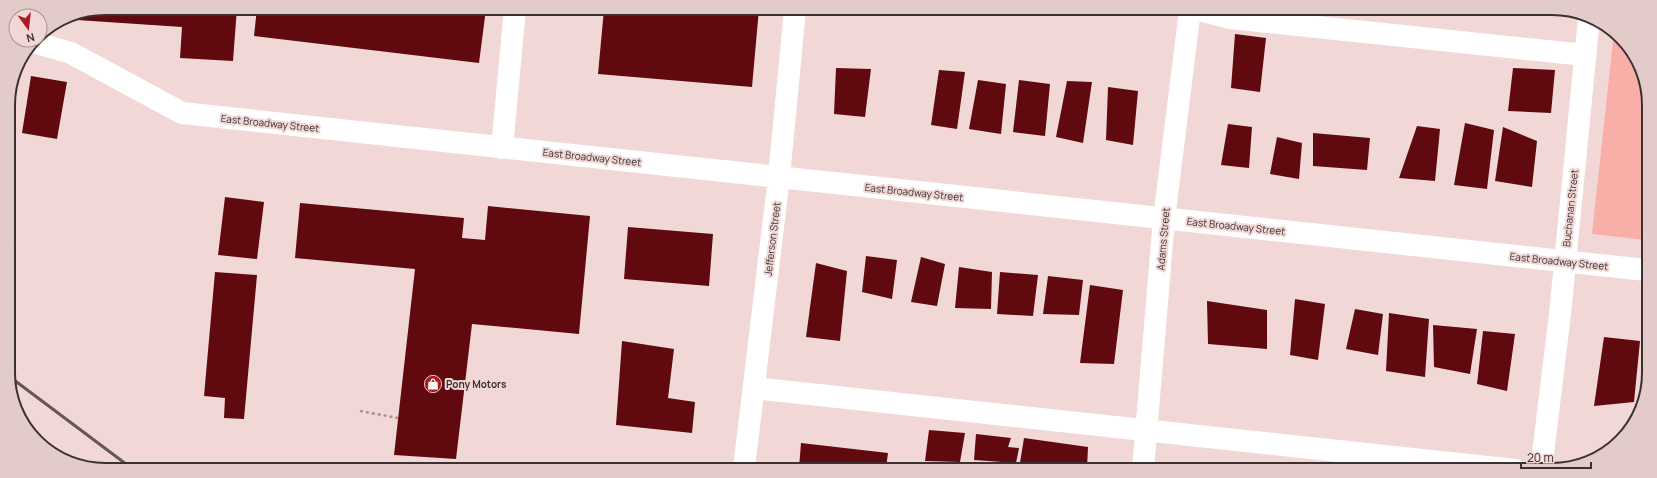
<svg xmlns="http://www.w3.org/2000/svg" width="1657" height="478" font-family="Manrope,sans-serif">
<rect width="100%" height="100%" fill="#f1d8d6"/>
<!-- green -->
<path fill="#f9afa8" d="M1614,32L1621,36L1647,86L1646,240L1592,234Z"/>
<!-- building -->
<path fill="#600a0f" d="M105,8H237L233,61L180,58L182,27L62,19L68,15Z
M257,8L486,9L479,63L254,36Z
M604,9H759L752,87L598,74Z
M1235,34L1266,38L1260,92L1231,88Z
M836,68L871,69L865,117L834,114Z
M1513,68L1555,70L1551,113L1508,111Z
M939,70L965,72L957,129L931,125Z
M31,76L67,82L57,139L22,133Z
M978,80L1006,84L1001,134L969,129Z
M1019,80L1050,84L1045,136L1013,132Z
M1067,81L1092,82L1083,143L1056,137Z
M1108,87L1138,91L1133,145L1106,140Z
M1465,123L1494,130L1487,189L1454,185Z
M1228,124L1252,127L1249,168L1221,165Z
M1417,126L1440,129L1435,181L1399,178Z
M1503,127L1537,141L1532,187L1495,181Z
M1313,133L1370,138L1367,170L1313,166Z
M1277,137L1302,143L1299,179L1270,174Z
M225,197L264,202L257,259L218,255Z
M300,203L464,218L462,238L485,240L488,206L590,216L579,334L472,324L456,459L394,455L415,269L295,258Z
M628,227L713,234L709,286L624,279Z
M866,256L897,260L892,299L862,292Z
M921,257L945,264L937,306L911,302Z
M816,263L847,271L840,341L806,337Z
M959,267L992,272L991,309L955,308Z
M215,272L257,275L244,419L224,418L225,398L204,396Z
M1000,272L1038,275L1033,316L997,314Z
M1048,276L1083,280L1079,315L1043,314Z
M1090,285L1123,290L1114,364L1080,363Z
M1295,299L1325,304L1318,360L1290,355Z
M1207,301L1267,310V349L1208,344Z
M1355,309L1383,314L1378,355L1346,349Z
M1389,313L1429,319L1425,377L1386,371Z
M1433,325L1477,329L1470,374L1434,367Z
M1483,331L1515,334L1507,391L1477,384Z
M1604,337L1640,341L1634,402L1594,406Z
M622,341L674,349L668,398L695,402L692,433L616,425Z
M929,430L965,433L960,462L925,461Z
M976,434L1011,438L1008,447L1019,448L1016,463L974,460Z
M1024,438L1088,447L1087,469H1019Z
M801,443L888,453L886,468H799Z
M654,463L675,467V468H654Z"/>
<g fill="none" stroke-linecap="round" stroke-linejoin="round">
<!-- path -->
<path stroke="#a69392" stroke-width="2.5" stroke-dasharray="3 3" stroke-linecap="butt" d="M360,411L398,418"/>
<!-- minor -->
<path stroke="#fff" stroke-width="22" d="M1200,10L1230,18L1585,55
M33,42L71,53L182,113L1646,270
M502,148L515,9
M754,388L1515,470
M744,468L779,177L795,10
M1143,469L1164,219L1190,10
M1541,470L1560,314L1589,18"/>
<!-- rail -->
<path stroke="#645756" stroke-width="3" d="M10,377L130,467"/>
</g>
<!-- icons -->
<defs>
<symbol id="shop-disc" viewBox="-11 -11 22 22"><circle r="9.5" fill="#ac1922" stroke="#f1d8d6"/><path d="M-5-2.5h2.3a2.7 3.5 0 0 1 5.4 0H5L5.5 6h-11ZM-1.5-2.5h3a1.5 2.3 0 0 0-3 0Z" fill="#fff"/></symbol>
</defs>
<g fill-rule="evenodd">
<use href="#shop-disc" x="423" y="374" width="20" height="20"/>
</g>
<g text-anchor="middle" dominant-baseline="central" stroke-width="4" stroke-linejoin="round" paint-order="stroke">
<!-- street labels -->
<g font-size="10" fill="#3a3130" stroke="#f1d8d6">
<text transform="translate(270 123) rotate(6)">East Broadway Street</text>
<text transform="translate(592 157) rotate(6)">East Broadway Street</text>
<text transform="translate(914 192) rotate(6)">East Broadway Street</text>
<text transform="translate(1570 208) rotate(-84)">Buchanan Street</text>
<text transform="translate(1236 226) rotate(6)">East Broadway Street</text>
<text transform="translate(772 239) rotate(-83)">Jefferson Street</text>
<text transform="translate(1163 239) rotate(-85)">Adams Street</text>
<text transform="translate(1559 261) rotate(6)">East Broadway Street</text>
</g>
<!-- poi labels -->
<g font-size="10" font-weight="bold" fill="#3a3130" stroke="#f1d8d6" text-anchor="start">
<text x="446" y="384">Pony Motors</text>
</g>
</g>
<!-- crop -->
<path d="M0 0H1657V478H0ZM105 15H1552A90 90 0 0 1 1642 105V373A90 90 0 0 1 1552 463H105A90 90 0 0 1 15 373V105A90 90 0 0 1 105 15Z" fill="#e2cbc9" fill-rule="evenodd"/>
<path fill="none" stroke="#3a3130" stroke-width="2" d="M105 15H1552A90 90 0 0 1 1642 105V373A90 90 0 0 1 1552 463H105A90 90 0 0 1 15 373V105A90 90 0 0 1 105 15Z"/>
<!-- north arrow -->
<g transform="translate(28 28) rotate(165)"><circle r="19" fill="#f1d8d6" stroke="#a89594"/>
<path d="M0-3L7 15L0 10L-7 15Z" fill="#ac1922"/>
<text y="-6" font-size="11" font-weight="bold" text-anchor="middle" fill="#3a3130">N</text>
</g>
<!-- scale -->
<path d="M1521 462v6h70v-6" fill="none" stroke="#3a3130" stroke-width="2"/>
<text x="1527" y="462" font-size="12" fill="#3a3130" stroke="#f1d8d6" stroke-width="3" paint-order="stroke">20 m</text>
</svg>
